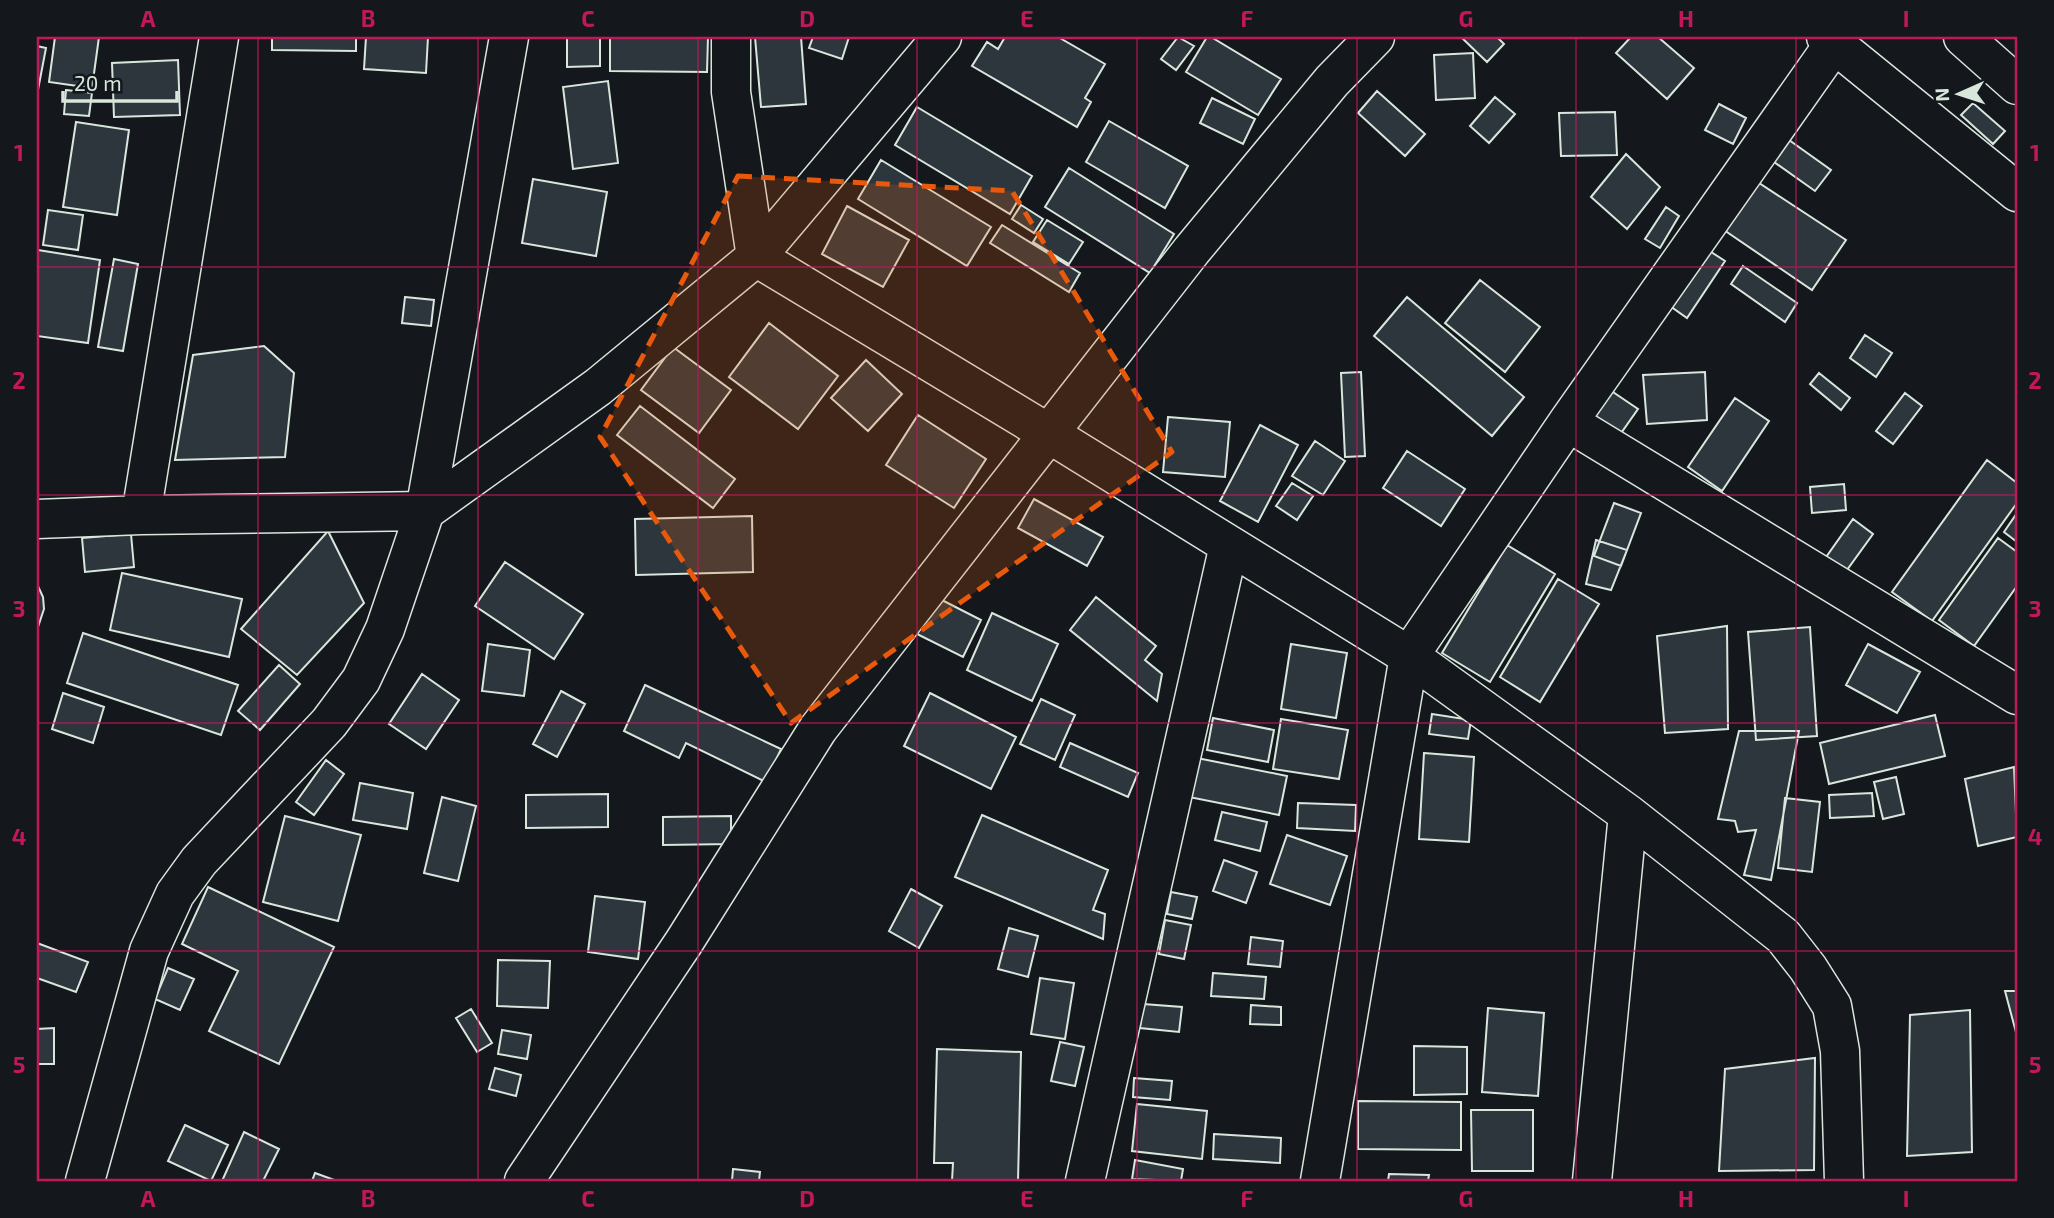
<svg xmlns="http://www.w3.org/2000/svg" width="2054" height="1218" font-family="'Exo 2',sans-serif">
<rect width="100%" height="100%" fill="#14181c"/>
<!-- building -->
<path fill="#2c363c" stroke="#d8e6dc" stroke-width="2" d="M55,37H99L92,88L49,82Z
M272,37H356V51L272,50Z
M366,37H428L426,73L364,69Z
M567,37H600V66L567,67Z
M610,37H708L707,72L610,71Z
M755,37H801L806,104L761,107Z
M813,37H849L842,59L809,48Z
M1005,37H1058L1105,64L1085,98L1091,102L1077,127L972,66L987,42L998,49Z
M1178,37L1194,46L1176,70L1161,59Z
M1207,37H1211L1281,79L1258,115L1186,72Z
M1461,37H1497L1504,44L1487,62Z
M1631,37H1658L1694,68L1667,99L1616,53Z
M37,46L46,48L37,95Z
M1473,53L1475,98L1436,100L1434,55Z
M178,60L180,115L114,117L112,63Z
M608,81L618,163L573,169L563,87Z
M66,90L92,93L89,116L64,114Z
M1377,91L1425,134L1405,156L1358,113Z
M1495,97L1515,114L1489,143L1470,126Z
M1212,98L1255,119L1243,144L1200,123Z
M1973,103L2005,131L1993,144L1961,115Z
M1719,104L1746,118L1733,144L1705,130Z
M917,107L1032,176L1010,214L895,145Z
M1615,112L1617,155L1561,156L1559,113Z
M1109,121L1188,166L1165,208L1086,162Z
M76,122L129,130L117,215L63,207Z
M1789,140L1831,170L1815,191L1774,162Z
M1626,154L1660,187L1627,229L1591,197Z
M881,160L991,227L967,266L858,199Z
M1069,168L1174,234L1150,273L1045,207Z
M533,179L607,192L596,256L522,243Z
M1753,179L1846,240L1812,290L1721,228Z
M1021,205L1043,219L1034,233L1012,219Z
M847,206L909,240L883,287L822,254Z
M1666,207L1679,216L1660,248L1645,239Z
M48,210L83,215L78,250L43,245Z
M1047,220L1083,242L1069,264L1033,242Z
M1002,225L1080,273L1069,292L990,243Z
M38,250L100,260L88,343L37,336Z
M1708,250L1725,261L1687,318L1670,306Z
M114,259L138,264L123,351L98,347Z
M1743,266L1797,303L1785,322L1731,284Z
M1480,280L1540,327L1505,372L1445,323Z
M405,297L434,300L431,326L402,323Z
M1407,297L1524,397L1492,436L1374,336Z
M769,323L838,376L798,429L729,377Z
M1865,335L1892,353L1876,377L1850,358Z
M264,346L294,373L285,457L175,460L193,355Z
M673,347L731,390L699,433L641,390Z
M866,360L902,394L868,431L831,398Z
M1361,372L1365,456L1345,457L1341,373Z
M1705,372L1707,420L1647,424L1643,375Z
M1819,373L1850,398L1841,410L1810,384Z
M1607,388L1638,409L1619,436L1589,414Z
M1905,393L1922,406L1893,444L1876,431Z
M1735,398L1769,421L1722,491L1688,467Z
M640,406L735,479L713,508L617,435Z
M918,415L986,459L954,508L886,465Z
M1168,417L1230,422L1225,477L1163,472Z
M1260,425L1298,445L1258,522L1220,501Z
M1315,441L1345,461L1323,495L1292,476Z
M1407,451L1465,489L1441,526L1383,488Z
M1987,460L2017,483V503L1932,621L1892,592Z
M1292,483L1313,496L1297,520L1276,506Z
M1844,484L1846,510L1812,513L1810,487Z
M1034,499L1103,537L1087,566L1018,528Z
M1614,503L1641,513L1621,566L1594,556Z
M2017,513V542L2004,532Z
M752,516L753,572L636,575L635,519Z
M1853,519L1873,534L1844,574L1824,560Z
M328,531L364,603L297,675L241,629Z
M131,534L134,567L85,572L82,538Z
M1998,538L2017,552V586L1974,646L1939,620Z
M1596,540L1627,550L1611,590L1586,584Z
M1507,545L1555,574L1490,682L1442,653Z
M505,562L583,614L554,659L475,606Z
M122,573L242,599L229,657L110,630Z
M1558,579L1599,604L1540,702L1500,677Z
M37,584L43,597L44,609L37,630Z
M934,596L981,620L963,657L915,633Z
M1096,597L1156,646L1145,660L1162,674L1157,701L1070,630Z
M992,613L1058,644L1032,701L967,670Z
M1727,626L1728,729L1665,733L1657,636Z
M1810,627L1817,736L1756,740L1748,632Z
M83,633L238,685L221,735L67,683Z
M488,644L530,650L524,696L482,691Z
M1291,644L1347,653L1336,718L1281,709Z
M1868,644L1920,672L1897,713L1846,685Z
M279,665L300,684L260,730L238,711Z
M422,674L459,700L426,749L389,724Z
M645,685L781,749L766,782L686,743L679,758L624,731Z
M561,691L585,704L557,757L533,744Z
M63,693L104,707L93,743L52,729Z
M930,693L1016,737L991,789L904,746Z
M1041,699L1075,715L1055,760L1020,744Z
M1432,714L1471,720L1468,739L1429,734Z
M1935,715L1945,756L1829,784L1820,743Z
M1213,718L1274,730L1268,762L1207,750Z
M1281,719L1348,730L1339,779L1273,769Z
M1739,731H1799L1771,880L1744,875L1756,830L1738,832L1735,821L1718,819Z
M1070,743L1138,773L1128,797L1060,767Z
M1424,753L1474,757L1469,842L1419,839Z
M1197,758L1287,776L1279,815L1189,797Z
M326,760L344,774L314,815L296,802Z
M2014,767L2017,837L1978,846L1965,779Z
M1896,777L1904,814L1883,819L1874,782Z
M360,783L413,793L407,829L353,820Z
M1872,793L1874,816L1830,818L1829,795Z
M608,794V827L526,828V795Z
M442,797L476,806L458,881L424,873Z
M1785,798L1820,802L1812,872L1778,868Z
M1298,803L1356,805L1355,831L1297,828Z
M1222,812L1267,822L1260,851L1215,840Z
M982,815L1108,870L1093,910L1105,914L1103,939L955,877Z
M285,816L361,835L338,921L263,902Z
M731,816V844L663,845V817Z
M1287,835L1347,856L1330,905L1270,884Z
M1224,860L1257,872L1246,903L1213,891Z
M208,887L334,947L279,1064L209,1031L238,971L182,944Z
M911,889L942,906L919,948L889,931Z
M1171,892L1197,897L1192,919L1167,914Z
M595,896L645,902L638,959L588,952Z
M1165,920L1191,925L1184,959L1159,954Z
M1009,928L1038,936L1028,977L998,969Z
M1251,937L1283,941L1280,967L1248,964Z
M37,943L88,962L76,992L37,978Z
M498,960L550,961L548,1008L497,1006Z
M168,968L194,979L180,1010L155,999Z
M1213,973L1266,977L1264,999L1211,996Z
M1040,978L1074,983L1065,1039L1031,1034Z
M2005,991H2017V1036Z
M1143,1004L1182,1007L1179,1032L1140,1028Z
M1251,1005L1281,1007V1025L1250,1024Z
M1488,1008L1544,1013L1538,1096L1482,1092Z
M471,1009L492,1043L477,1052L456,1018Z
M1970,1010L1972,1152L1907,1156L1910,1015Z
M54,1028V1064H37V1029Z
M502,1030L531,1035L527,1059L498,1054Z
M1060,1042L1084,1047L1075,1086L1051,1081Z
M1414,1046L1467,1047V1094L1414,1095Z
M937,1049L1021,1052L1018,1181H952L953,1163H934Z
M1815,1058L1814,1170L1719,1171L1725,1069Z
M495,1068L521,1075L516,1096L489,1089Z
M1134,1078L1172,1081L1170,1100L1133,1097Z
M1358,1101L1461,1102V1150L1358,1149Z
M1137,1104L1207,1111L1202,1159L1132,1151Z
M1471,1110H1533V1171H1472Z
M185,1125L228,1145L211,1181L168,1161Z
M244,1132L279,1149L263,1181H222Z
M1214,1134L1281,1138L1280,1163L1213,1159Z
M1135,1160L1183,1169L1181,1181L1132,1179Z
M733,1169L760,1172L759,1181H732Z
M315,1173L337,1181H312Z
M1389,1174L1429,1175L1428,1181H1388Z"/>
<g fill="none" stroke-linecap="round" stroke-linejoin="round">
<defs>
<path id="minor" d="M731,37V92L756,257L1048,433L1409,656L1628,814L1783,936L1808,968L1832,1006L1840,1051L1844,1181
M1568,422L2017,695
M141,515L219,37
M37,519L141,515L425,511L598,387L756,257L942,37
M85,1181L149,951L175,894L199,861L329,723L361,680L385,629L425,511L509,37
M524,1181L684,942L818,729L1192,250L1332,81L1375,37
M1085,1181L1229,545
M1320,1181L1409,656L1568,422L1834,44
M1592,1181L1628,814"/>
<path id="major" d="M1826,37L2017,192
M1963,37L2017,85"/>
</defs>
<!-- minor casing -->
<use href="#minor" stroke="#d8e6dc" stroke-width="41"/>
<!-- major casing -->
<use href="#major" stroke="#d8e6dc" stroke-width="41"/>
<!-- minor -->
<use href="#minor" stroke="#14181c" stroke-width="38"/>
<!-- major -->
<use href="#major" stroke="#14181c" stroke-width="38"/>
</g>
<!-- marked area -->
<path fill="#e8590c" fill-opacity="0.2" stroke="#e8590c" stroke-width="5" stroke-dasharray="14 9" stroke-linejoin="round" d="M738,176L1012,191L1172,452L791,723L600,437Z"/>
<!-- grid -->
<path fill="none" stroke="#c2185b" stroke-width="2" stroke-opacity="0.55" d="M258,37V1181M478,37V1181M698,37V1181M917,37V1181M1137,37V1181M1357,37V1181M1576,37V1181M1796,37V1181M37,267H2017M37,495H2017M37,723H2017M37,951H2017"/>
<!-- border -->
<rect width="2054" height="1218" fill="none" stroke="#14181c" stroke-width="77"/>
<!-- north arrow -->
<g transform="translate(1959 94) rotate(267)" stroke="#14181c" stroke-width="5" paint-order="stroke">
<path d="M0-5L12 26L0 18L-12 26Z" fill="#d8e6dc"/>
<text y="-10" font-size="19" font-weight="bold" text-anchor="middle" fill="#d8e6dc">N</text>
</g>
<!-- scale -->
<path d="M63 91v10h114v-10" fill="none" stroke="#d8e6dc" stroke-width="3.5"/>
<text x="74" y="91" font-size="21" fill="#d8e6dc" stroke="#14181c" stroke-width="5" paint-order="stroke">20 m</text>
<rect x="38" y="38" width="1978" height="1142" fill="none" stroke="#c2185b" stroke-width="2.5"/>
<g font-size="23" text-anchor="middle" font-weight="bold" fill="#c2185b">
<text x="148" y="27">A</text>
<text x="368" y="27">B</text>
<text x="588" y="27">C</text>
<text x="807" y="27">D</text>
<text x="1027" y="27">E</text>
<text x="1247" y="27">F</text>
<text x="1466" y="27">G</text>
<text x="1686" y="27">H</text>
<text x="1906" y="27">I</text>
<text x="19" y="161">1</text>
<text x="2035" y="161">1</text>
<text x="19" y="389">2</text>
<text x="2035" y="389">2</text>
<text x="19" y="617">3</text>
<text x="2035" y="617">3</text>
<text x="19" y="845">4</text>
<text x="2035" y="845">4</text>
<text x="19" y="1073">5</text>
<text x="2035" y="1073">5</text>
<text x="148" y="1207">A</text>
<text x="368" y="1207">B</text>
<text x="588" y="1207">C</text>
<text x="807" y="1207">D</text>
<text x="1027" y="1207">E</text>
<text x="1247" y="1207">F</text>
<text x="1466" y="1207">G</text>
<text x="1686" y="1207">H</text>
<text x="1906" y="1207">I</text>
</g>
</svg>
